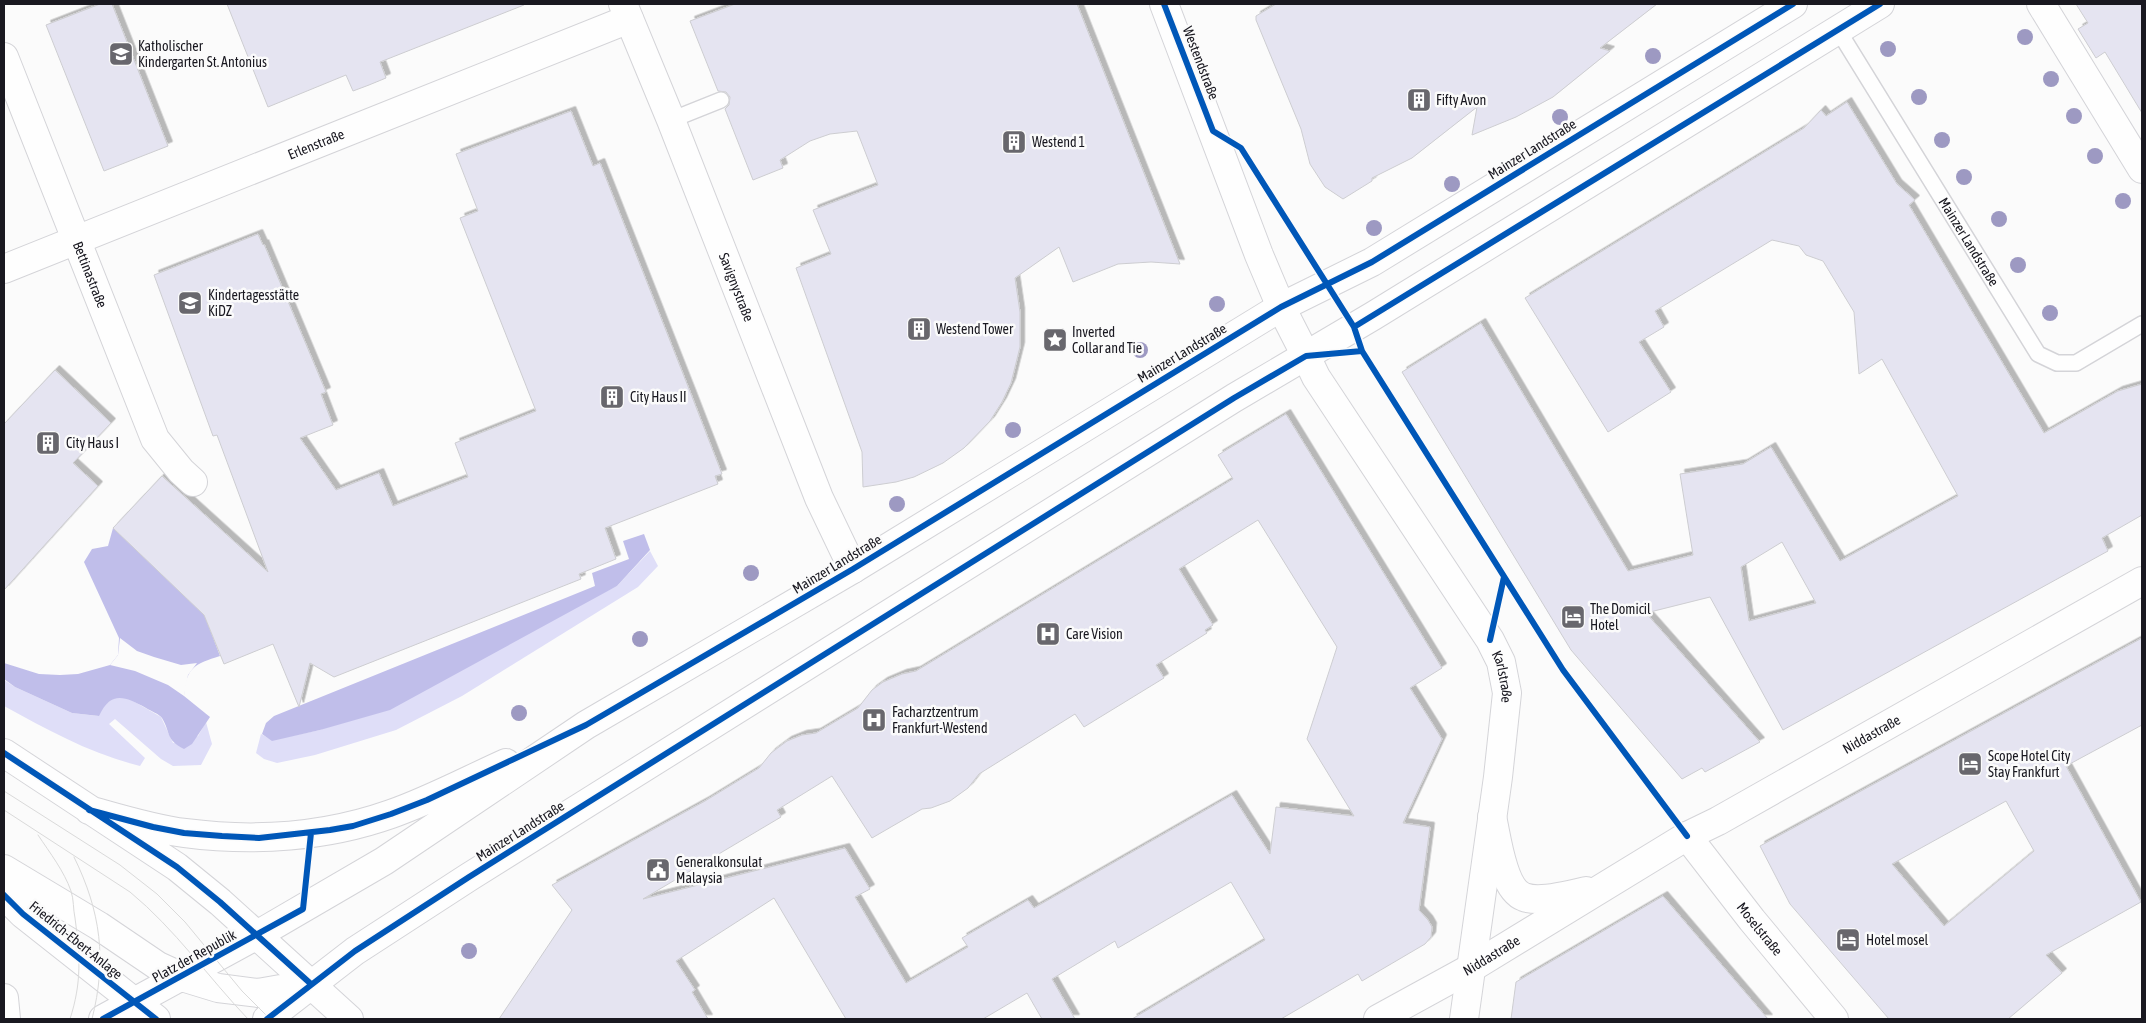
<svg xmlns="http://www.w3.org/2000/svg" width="2146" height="1023" font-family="'Asap Condensed',sans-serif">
<defs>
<filter id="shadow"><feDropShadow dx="4.5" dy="-4.5" stdDeviation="0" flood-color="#0004"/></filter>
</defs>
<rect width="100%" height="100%" fill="#fbfbfb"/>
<!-- green -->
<path fill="#dfdef8" d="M650,551L658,566L638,587L462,696L396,730L315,755L277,763L264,759L256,753L261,734L272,740L320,730L617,586Z
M4,680L15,687L72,713L98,716L104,705L116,697L128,698L161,717L173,743L198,736L206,722L212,744L201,765L173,766L161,759L115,719L109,724L145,758L140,766C91,754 48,730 4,706Z"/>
<!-- water -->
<path fill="#c0beea" d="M113,528L203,611L220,656C195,664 186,667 184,696L210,717L192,744L184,749C165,739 171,733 162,718C159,714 151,711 146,708C124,696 111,691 99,716L72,713L15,687L4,679V663L39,674L60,675L78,674L110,665L118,655L119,638L84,562L92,549L108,546Z
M644,534L650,550L617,586L390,710L320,730L272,741L262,734L266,723L274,716L595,586L592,573L629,559L623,541Z"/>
<!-- pier -->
<path fill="#fbfbfb" d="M120,638L137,651L154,657L181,665L197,663L188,675L184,696L168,685L135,671L110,665L118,655Z"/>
<!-- building -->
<path fill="#e5e4f1" stroke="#cdcdd1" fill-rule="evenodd" filter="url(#shadow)" d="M100,4H112L168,146L104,171L46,25Z
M227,4H524V5L380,62L386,78L369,85L353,91L346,75L268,107Z
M735,4H1077L1180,264L1151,262L1118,264L1073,282L1059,247L1015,278L1020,312V347L1011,383L1002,402L990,421L964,448L943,463L914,477L896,482L863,487L862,452L796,268L831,254L813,210L878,185L857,131L830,134L810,141L780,160L783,168L753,180L725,109L729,105L730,97L726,92L718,91L690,21Z
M1276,4H1657L1600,48L1610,51L1553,97L1516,117L1472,135L1477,107L1412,158L1372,178V181L1343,199L1325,187L1310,164L1301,129L1256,20V16Z
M2076,4H2142V113L2105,52L2096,58L2078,29L2088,23Z
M1847,102L1897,184L1915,200L1909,205L2044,433L2118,391L2142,384V515L2102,538L2108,551L1783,730L1710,597L1646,613L1760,742L1705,772L1702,768L1682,779L1571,650L1402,372L1481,323L1628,571L1693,555L1680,474L1743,464L1771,447L1840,561L1958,496L1882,359L1859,374L1854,312L1823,261L1806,255L1799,246L1772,240L1655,311L1664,327L1639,342L1671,392L1608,432L1525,298L1804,128L1821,110L1826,116ZM1782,542L1816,603L1749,621L1741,567Z
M571,111L593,166L600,163L691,394L722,474L715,476L718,484L605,528L616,559L579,574L581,579L334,677L310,663L299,707L273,644L224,664L204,615L113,528L162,476L268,572L217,435L213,436L154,275L258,234L263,245L264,244L326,392L321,394L333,425L300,438L336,490L379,473L393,506L468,477L455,443L536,411L460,218L478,211L456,154Z
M55,370L111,423L73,463L98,486L4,590V424Z
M1286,414L1442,668L1410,688L1442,739L1403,823L1430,827L1419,910L1428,920L1432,927L1431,937L1425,944L1362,981L1358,974L1281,1019H1132L1265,940L1231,882L1118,948L1115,941L1052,979L1075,1019H1042L1027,993L983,1019H846L774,898L676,961L695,990L692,992L708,1019H499L572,910L552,885L705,801L759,768L771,753L787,741L802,735L816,733L858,708L872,690L883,682L902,674L916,671L1233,479L1218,455ZM1258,520L1337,647L1307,739L1354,816L1276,807L1270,854L1232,795L1034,908L1028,900L962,938L968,947L906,983L855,897L870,889L845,848L643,899L781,817L777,810L832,776L872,838L922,809L931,808L950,801L968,788L979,774L1075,714L1084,727L1164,678L1156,665L1207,633L1205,630L1213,625L1179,569Z
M2142,638V725L2066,766L2141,902L2046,955L2062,973L2008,1019H1889L1790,904L1760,846ZM2006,801L2034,851L1944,926L1892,864Z
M1663,896L1768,1019H1511L1516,982Z"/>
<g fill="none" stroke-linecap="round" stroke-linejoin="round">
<defs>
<g id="service">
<path id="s1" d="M1838,30L2038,354L2057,363H2076L2142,324"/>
<path d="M671,120L721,100"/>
</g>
<g id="minor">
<path id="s2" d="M623,4L671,120L819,498L853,569"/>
<path d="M1164,4L1259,255L1281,307L1306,356"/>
<path d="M2041,4L2142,169"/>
<path id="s3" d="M4,57L155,439L181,471L193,482"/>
<path id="s4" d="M4,269L629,19"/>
<path d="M1492,817C1497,837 1502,889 1524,897C1539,903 1570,895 1586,891"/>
<path id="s5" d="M1687,836L1752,920L1834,1019"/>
<path id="s6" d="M1378,1019L1471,968L1687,836L1718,821L2142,581"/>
</g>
<g id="secondary">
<path id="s7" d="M1306,356L1316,377L1490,640L1501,662L1507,693L1498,777L1464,1019"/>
</g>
<path id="primary" d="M4,753L177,867L220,902L349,1019
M89,810C121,819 153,829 185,833C254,842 326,837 391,814C431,800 468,780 506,763
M4,869L99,926L158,966L182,977L218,988L258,993L309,984
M4,895L23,914L156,1019
M4,998L6,1019
M103,1019L257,935L384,861L586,725L853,569L1281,307L1372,262L1793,4
M267,1019L355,951L469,877L1234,398L1373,316L1880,4"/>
</defs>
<!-- service casing -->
<use href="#service" stroke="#d4d4d8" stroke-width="18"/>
<!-- minor casing -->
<use href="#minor" stroke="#d4d4d8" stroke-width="30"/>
<!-- secondary casing -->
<use href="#secondary" stroke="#d4d4d8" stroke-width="30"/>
<!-- primary casing -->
<use href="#primary" stroke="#d4d4d8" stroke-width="30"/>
<!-- service -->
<use href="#service" stroke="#fefefe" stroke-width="15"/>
<!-- minor -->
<use href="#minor" stroke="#fefefe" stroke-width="28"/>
<!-- secondary -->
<use href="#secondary" stroke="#fefefe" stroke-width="28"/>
<!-- primary -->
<use href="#primary" stroke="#fefefe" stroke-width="28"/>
<!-- tram -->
<path stroke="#dadada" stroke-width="1" d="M4,791L120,865L157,894L185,922L242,991L270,1019
M4,810L130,892C175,929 208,977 248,1019
M38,835C50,853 64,871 71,891C74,900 73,909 75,918C80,956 82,982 70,1019
M74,857C101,912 107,960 92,1019"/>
<defs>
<path id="cycleway" d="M1164,4L1213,131L1241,148L1354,327L1362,351L1563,670L1687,836
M1354,327L1880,4
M1490,640L1504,577
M4,753L177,867L220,902L311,984
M89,810L153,827L184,833L222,836L259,838L330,830L353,826L391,814L427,800L586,725L853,569L1281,307L1372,262L1793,4
M4,895L23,914L156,1019
M103,1019L303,909L311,833
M267,1019L355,951L469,877L1234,398L1306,356L1362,351"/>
</defs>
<!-- cycleway casing -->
<use href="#cycleway" stroke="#fbfbfb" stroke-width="9"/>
<!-- cycleway -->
<use href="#cycleway" stroke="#0057b8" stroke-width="6"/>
</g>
<!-- trees -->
<g fill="#9d99c2">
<circle cx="2025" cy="37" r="8"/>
<circle cx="1888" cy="49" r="8"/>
<circle cx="1653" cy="56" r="8"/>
<circle cx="2051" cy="79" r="8"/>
<circle cx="1919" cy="97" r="8"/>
<circle cx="2074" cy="116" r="8"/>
<circle cx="1560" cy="117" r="8"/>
<circle cx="1942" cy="140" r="8"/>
<circle cx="2095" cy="156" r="8"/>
<circle cx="1964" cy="177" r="8"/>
<circle cx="1452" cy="184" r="8"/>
<circle cx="2123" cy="201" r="8"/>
<circle cx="1999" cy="219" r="8"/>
<circle cx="1374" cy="228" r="8"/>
<circle cx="2018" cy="265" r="8"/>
<circle cx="1217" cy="304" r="8"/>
<circle cx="2050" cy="313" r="8"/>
<circle cx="1140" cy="350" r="8"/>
<circle cx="1013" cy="430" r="8"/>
<circle cx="897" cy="504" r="8"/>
<circle cx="751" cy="573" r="8"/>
<circle cx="640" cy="639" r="8"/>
<circle cx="519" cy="713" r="8"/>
<circle cx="469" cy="951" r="8"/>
</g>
<!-- icons -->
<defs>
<symbol id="school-square" viewBox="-11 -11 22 22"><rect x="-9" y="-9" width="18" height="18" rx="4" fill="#68676d" stroke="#fbfbfb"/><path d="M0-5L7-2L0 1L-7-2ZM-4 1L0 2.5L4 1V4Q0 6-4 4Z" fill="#fff"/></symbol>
<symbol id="building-square" viewBox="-11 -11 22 22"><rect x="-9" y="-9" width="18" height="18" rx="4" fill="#68676d" stroke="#fbfbfb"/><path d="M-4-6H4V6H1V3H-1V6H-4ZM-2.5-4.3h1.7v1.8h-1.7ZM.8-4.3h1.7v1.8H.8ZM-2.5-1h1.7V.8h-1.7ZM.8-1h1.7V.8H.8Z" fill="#fff"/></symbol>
<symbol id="sight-square" viewBox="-11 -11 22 22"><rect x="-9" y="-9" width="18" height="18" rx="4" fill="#68676d" stroke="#fbfbfb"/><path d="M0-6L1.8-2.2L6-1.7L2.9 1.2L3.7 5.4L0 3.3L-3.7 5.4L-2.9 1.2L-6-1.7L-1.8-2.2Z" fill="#fff"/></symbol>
<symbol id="hotel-square" viewBox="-11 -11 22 22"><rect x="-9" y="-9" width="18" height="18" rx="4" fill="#68676d" stroke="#fbfbfb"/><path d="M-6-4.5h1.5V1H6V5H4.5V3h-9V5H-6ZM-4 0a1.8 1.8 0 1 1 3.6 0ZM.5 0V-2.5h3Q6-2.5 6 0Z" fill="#fff"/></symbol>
<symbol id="hospital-square" viewBox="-11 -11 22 22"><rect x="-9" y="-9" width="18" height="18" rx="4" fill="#68676d" stroke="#fbfbfb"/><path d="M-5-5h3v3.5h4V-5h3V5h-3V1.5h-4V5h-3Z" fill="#fff"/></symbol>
<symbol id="civic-square" viewBox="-11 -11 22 22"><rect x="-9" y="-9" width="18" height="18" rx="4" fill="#68676d" stroke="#fbfbfb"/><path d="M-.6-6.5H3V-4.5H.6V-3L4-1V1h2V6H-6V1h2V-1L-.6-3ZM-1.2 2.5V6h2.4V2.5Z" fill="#fff"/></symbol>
</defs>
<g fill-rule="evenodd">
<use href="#school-square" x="107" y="40" width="28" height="28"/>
<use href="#building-square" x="1405" y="86" width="28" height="28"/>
<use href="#building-square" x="1000" y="128" width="28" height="28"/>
<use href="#school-square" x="176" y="289" width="28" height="28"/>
<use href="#building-square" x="905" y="315" width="28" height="28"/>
<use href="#sight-square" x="1041" y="326" width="28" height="28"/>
<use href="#building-square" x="598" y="383" width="28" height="28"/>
<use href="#building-square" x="34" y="429" width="28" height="28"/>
<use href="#hotel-square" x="1559" y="603" width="28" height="28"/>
<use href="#hospital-square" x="1034" y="620" width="28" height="28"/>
<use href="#hospital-square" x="860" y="706" width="28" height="28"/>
<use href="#hotel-square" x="1956" y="750" width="28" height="28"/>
<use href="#civic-square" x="644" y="856" width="28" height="28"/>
<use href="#hotel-square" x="1834" y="926" width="28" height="28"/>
</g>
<g text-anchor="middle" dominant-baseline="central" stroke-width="5" stroke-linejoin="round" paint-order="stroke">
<!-- poi labels -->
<g font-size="14" fill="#191820" stroke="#fbfbfb" text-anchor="start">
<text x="138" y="46">Katholischer<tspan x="138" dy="16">Kindergarten St. Antonius</tspan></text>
<text x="1436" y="100">Fifty Avon</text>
<text x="1032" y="142">Westend 1</text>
<text x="208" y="295">Kindertagesstätte<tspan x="208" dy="16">KiDZ</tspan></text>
<text x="936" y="329">Westend Tower</text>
<text x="1072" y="332">Inverted<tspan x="1072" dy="16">Collar and Tie</tspan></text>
<text x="630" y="397">City Haus II</text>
<text x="66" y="443">City Haus I</text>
<text x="1590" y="609">The Domicil<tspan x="1590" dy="16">Hotel</tspan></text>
<text x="1066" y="634">Care Vision</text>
<text x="892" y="712">Facharztzentrum<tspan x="892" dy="16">Frankfurt-Westend</tspan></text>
<text x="1988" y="756">Scope Hotel City<tspan x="1988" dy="16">Stay Frankfurt</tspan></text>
<text x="676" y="862">Generalkonsulat<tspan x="676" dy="16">Malaysia</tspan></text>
<text x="1866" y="940">Hotel mosel</text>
</g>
<!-- street labels -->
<g font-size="14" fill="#191820" stroke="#fbfbfb">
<text transform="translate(1201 63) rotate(69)">Westendstraße</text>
<text stroke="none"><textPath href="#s4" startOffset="336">Erlenstraße</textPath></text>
<text transform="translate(1532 149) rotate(-32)">Mainzer Landstraße</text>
<text stroke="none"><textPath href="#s1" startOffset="249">Mainzer Landstraße</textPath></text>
<text stroke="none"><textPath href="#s3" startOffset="234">Bettinastraße</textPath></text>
<text stroke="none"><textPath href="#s2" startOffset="305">Savignystraße</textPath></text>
<text transform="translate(1182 353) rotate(-31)">Mainzer Landstraße</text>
<text transform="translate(837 564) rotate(-31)">Mainzer Landstraße</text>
<text stroke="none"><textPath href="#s7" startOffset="378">Karlstraße</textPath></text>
<text stroke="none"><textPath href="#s6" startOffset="570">Niddastraße</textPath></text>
<text transform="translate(520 831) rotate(-32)">Mainzer Landstraße</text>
<text stroke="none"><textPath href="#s5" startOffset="118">Moselstraße</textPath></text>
<text transform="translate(76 940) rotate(39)">Friedrich-Ebert-Anlage</text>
<text stroke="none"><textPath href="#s6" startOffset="130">Niddastraße</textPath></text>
<text transform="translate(194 956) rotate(-29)">Platz der Republik</text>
</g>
</g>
<!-- border -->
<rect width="2146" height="1023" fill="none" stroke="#191820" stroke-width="10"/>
</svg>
